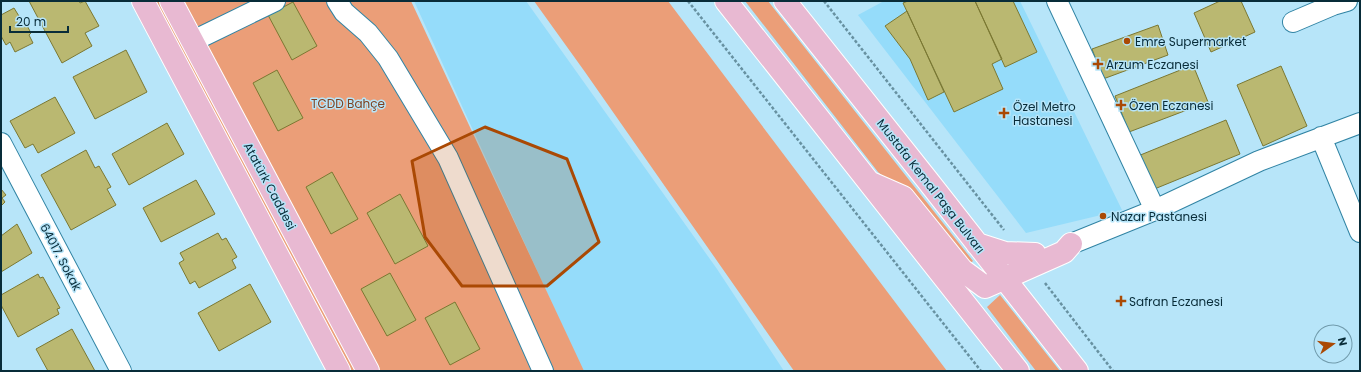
<svg xmlns="http://www.w3.org/2000/svg" width="1361" height="372" font-family="Poppins,sans-serif">
<rect width="100%" height="100%" fill="#b7e5f9"/>
<!-- built -->
<path fill="#95dcfa" d="M414,1H526L717,269L784,371H583Z
M884,1H1020L1122,210L1026,233L858,15Z"/>
<!-- green -->
<path fill="#eb9e78" d="M151,1H160L358,371H352L188,66Z
M179,1H411L584,371H377Z
M534,1H668L947,371H794L585,72Z
M745,1H768L973,261L966,267L912,200L878,172Z
M1000,295L1060,371H1036L987,307Z"/>
<!-- building -->
<path fill="#bab871" stroke="#7b7832" d="M29,1H79L80,3L85,1L99,26L85,33L92,46L62,63Z
M908,1H975L1002,59L992,64L1003,89L954,112L903,3Z
M975,1H1013L1037,52L1005,67Z
M1220,1H1241L1255,32L1211,52L1194,13Z
M293,2L317,46L292,60L268,15Z
M14,8L22,21L24,20L31,33L29,35L33,43L15,52L10,42L6,45L1,36V15Z
M907,11L944,92L928,100L910,59L885,26Z
M1158,25L1168,55L1103,79L1092,49Z
M126,50L147,92L95,119L73,77Z
M1193,65L1208,102L1129,132L1115,96Z
M1281,66L1307,126L1263,146L1237,85Z
M277,70L303,118L278,131L253,83Z
M55,97L75,133L38,153L33,144L25,148L10,121Z
M1226,120L1240,154L1152,190L1138,156Z
M167,123L184,154L129,185L112,154Z
M86,150L95,168L99,166L111,187L107,189L116,205L71,230L41,175Z
M332,172L358,219L331,234L306,187Z
M196,180L215,214L161,242L143,208Z
M1,189L6,195L2,198L5,202L1,206Z
M400,194L428,246L395,264L367,213Z
M17,224L32,253L1,272V236Z
M218,233L222,240L226,238L237,257L232,260L236,268L199,288L195,281L190,284L179,263L184,260L180,253Z
M390,273L416,320L387,336L361,289Z
M38,274L40,278L43,277L60,308L57,309L59,314L18,337L1,305V295Z
M250,284L271,322L219,351L198,313Z
M455,302L480,349L450,365L425,318Z
M72,329L95,371H48L36,349Z"/>
<g fill="none" stroke-linecap="round" stroke-linejoin="round">
<defs>
<path id="minor" d="M337,1L344,12L368,33L388,58L448,158L543,371
M1057,1L1155,210
M1293,22L1333,5L1347,1
M193,41L275,1
M1321,137L1360,232
M1,143L121,371
M1071,244L1155,210L1259,161L1360,123"/>
<path id="major" d="M143,1L339,371
M171,1L368,371
M726,1L1018,371
M785,1L928,181L1077,371
M871,183L903,197L962,270L985,287L1064,252L1071,244
M977,244L1005,253L1035,254"/>
</defs>
<!-- minor casing -->
<use href="#minor" stroke="#3184a4" stroke-width="22"/>
<!-- major casing -->
<use href="#major" stroke="#fff" stroke-width="24"/>
<!-- path -->
<path stroke="#6791a1" stroke-width="2.5" stroke-dasharray="3 2" stroke-linecap="butt" d="M688,1L981,371
M824,1L1004,230
M1045,283L1113,371"/>
<!-- minor -->
<use href="#minor" stroke="#fff" stroke-width="20"/>
<!-- major -->
<use href="#major" stroke="#e8b9d2" stroke-width="22"/>
</g>
<!-- marked area -->
<path fill="#aa4904" fill-opacity="0.2" stroke="#aa4904" stroke-width="3" stroke-linejoin="round" d="M485,127L567,159L599,242L547,286H462L425,237L412,161Z"/>
<!-- markers -->
<g fill="#aa4904" stroke="#b7e5f9" stroke-width="1.5">
<circle cx="1127" cy="41" r="4"/>
<path d="M1096 58h4v4h4v4h-4v4h-4v-4h-4v-4h4z"/>
<path d="M1119 99h4v4h4v4h-4v4h-4v-4h-4v-4h4z"/>
<path d="M1002 107h4v4h4v4h-4v4h-4v-4h-4v-4h4z"/>
<circle cx="1103" cy="216" r="4"/>
<path d="M1119 295h4v4h4v4h-4v4h-4v-4h-4v-4h4z"/>
</g>
<g text-anchor="middle" dominant-baseline="central" stroke-width="3" stroke-linejoin="round" paint-order="stroke">
<!-- poi labels -->
<g font-size="12" fill="#082c39" stroke="#b7e5f9" text-anchor="start">
<text x="1135" y="41">Emre Supermarket</text>
<text x="1106" y="64">Arzum Eczanesi</text>
<text x="1129" y="105">Özen Eczanesi</text>
<text x="1013" y="106">Özel Metro<tspan x="1013" dy="14">Hastanesi</tspan></text>
<text x="1111" y="216">Nazar Pastanesi</text>
<text x="1129" y="301">Safran Eczanesi</text>
</g>
<!-- park labels -->
<g font-size="12" fill="#7f4221" stroke="#b7e5f9">
<text x="348" y="103">TCDD Bahçe</text>
</g>
<!-- street labels -->
<g font-size="12" fill="#082c39" stroke="#b7e5f9">
<text transform="translate(270 186) rotate(62)">Atatürk Caddesi</text>
<text transform="translate(931 186) rotate(52)">Mustafa Kemal Paşa Bulvarı</text>
<text transform="translate(61 257) rotate(62)">64017. Sokak</text>
</g>
</g>
<!-- border -->
<rect width="1361" height="372" fill="none" stroke="#082c39" stroke-width="4"/>
<!-- north arrow -->
<g transform="translate(1333 344) rotate(76)"><circle r="19" fill="#b7e5f9" stroke="#719bac"/>
<path d="M0-3L7 15L0 10L-7 15Z" fill="#aa4904"/>
<text y="-6" font-size="11" font-weight="bold" text-anchor="middle" fill="#082c39">N</text>
</g>
<!-- scale -->
<path d="M10 26v6h58v-6" fill="none" stroke="#082c39" stroke-width="2"/>
<text x="16" y="26" font-size="12" fill="#082c39" stroke="#b7e5f9" stroke-width="3" paint-order="stroke">20 m</text>
</svg>
